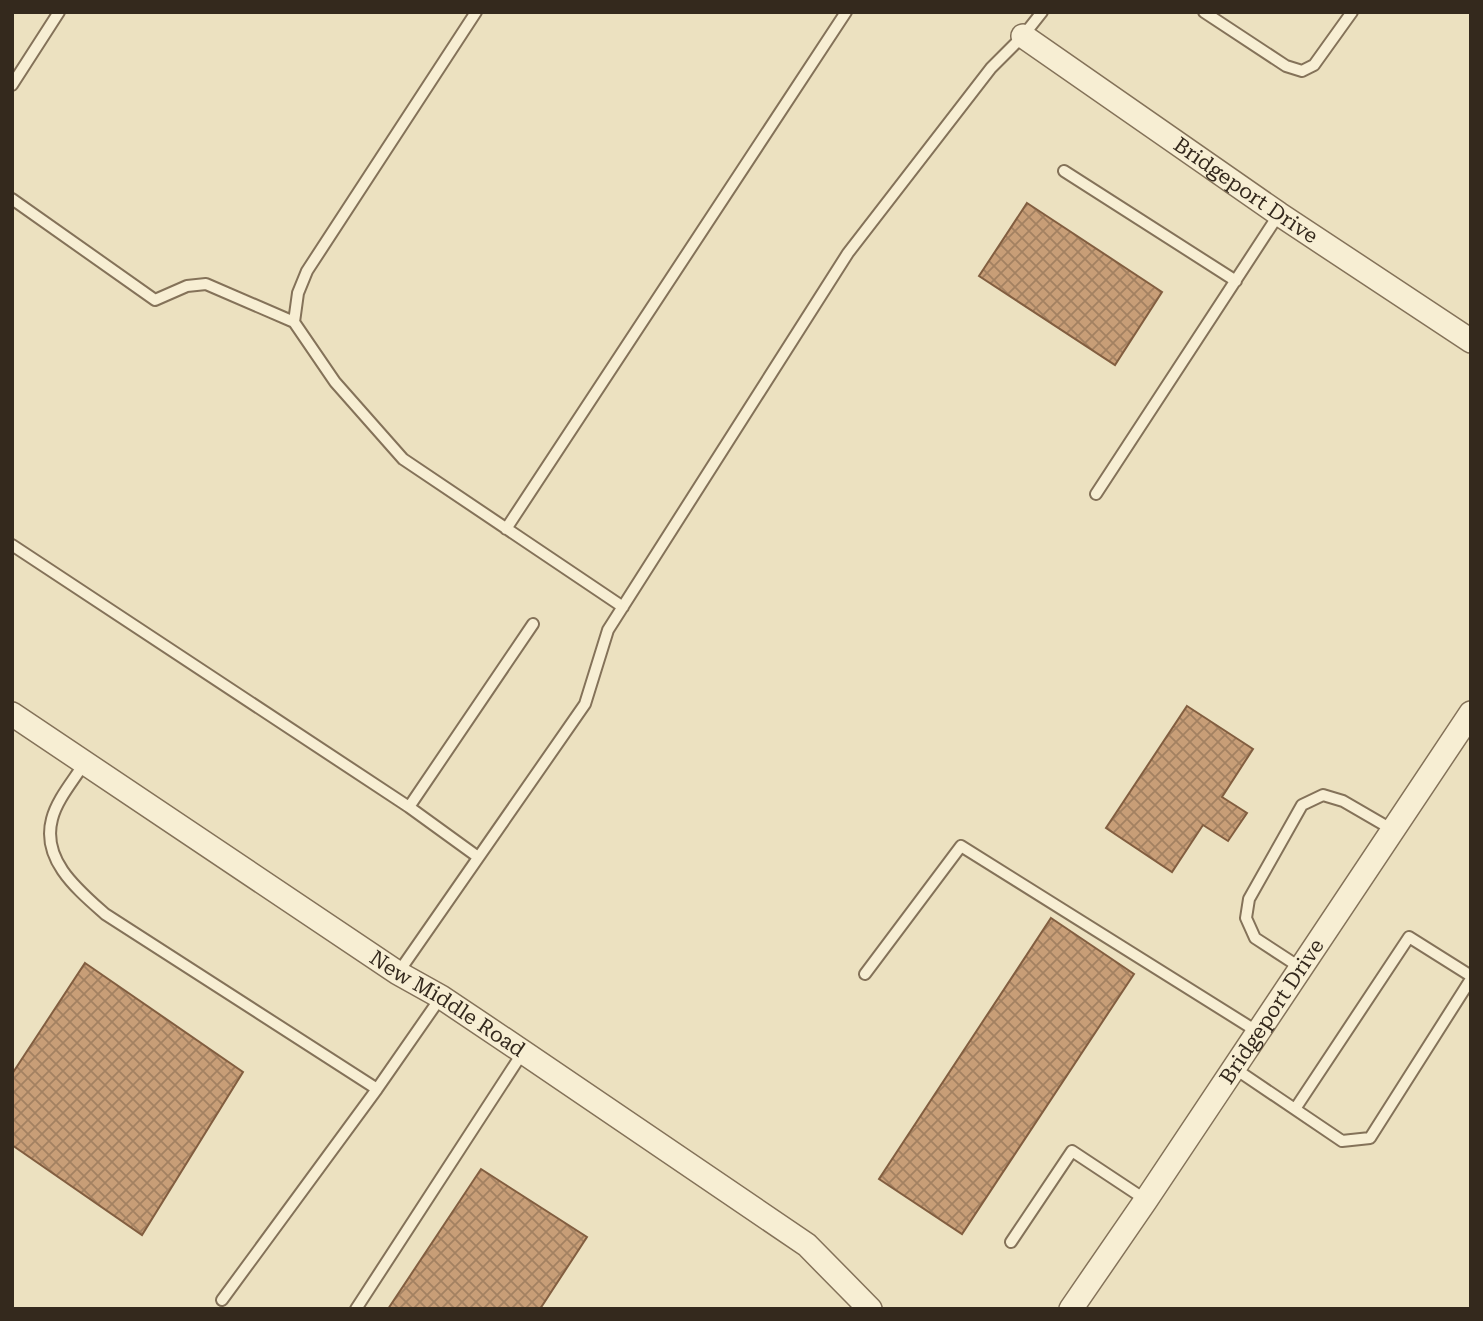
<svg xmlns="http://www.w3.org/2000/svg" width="1483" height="1321" font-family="'Roboto Serif',serif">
<defs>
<pattern id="building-cross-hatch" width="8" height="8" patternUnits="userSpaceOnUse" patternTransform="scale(1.75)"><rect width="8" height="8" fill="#c89e77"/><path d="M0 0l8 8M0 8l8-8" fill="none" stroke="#a38161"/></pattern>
</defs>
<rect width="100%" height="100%" fill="#ece1c0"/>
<!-- building -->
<path fill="url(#building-cross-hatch)" stroke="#825e40" stroke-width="2" d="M1027,203L1162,292L1115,365L979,276Z
M1187,706L1253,749L1222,797L1247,813L1228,841L1203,825L1172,872L1106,828Z
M1051,918L1134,974L962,1234L879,1179Z
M85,963L243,1072L142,1235L12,1145V1074Z
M481,1169L587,1237L540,1309H388Z"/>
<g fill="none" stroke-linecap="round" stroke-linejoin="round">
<defs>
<path id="service" d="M476,12L307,271L298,293L294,322L335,382L403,459L623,607
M1204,12L1286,66L1302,71L1314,65L1352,12
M12,85L59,12
M1064,171L1236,281
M12,199L155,300L187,286L206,284L294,322
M1096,494L1279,214
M506,529L846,12
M12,545L409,807
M85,762C74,780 57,799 52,819C41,860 78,890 105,914L377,1089L441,997
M478,857L409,807L533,624
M1301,968L1255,938L1246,918L1249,899L1302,805L1323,795L1343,801L1393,830
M398,973L585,704L608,630L848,253L991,68L1023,36L1042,12
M865,974L961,846L1258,1032
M1234,1068L1342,1141L1370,1138L1471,979
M1295,1109L1409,937L1471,976
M1011,1242L1072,1151L1146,1200
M222,1300L377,1089
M356,1309L523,1052"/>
<g id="minor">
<path id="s1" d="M1023,36L1279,214L1471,341"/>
<path id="s2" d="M12,714L398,973L441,997L523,1052L807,1245L870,1309"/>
<path id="s3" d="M1071,1309L1146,1200L1471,713"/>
</g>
</defs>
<!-- service casing -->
<use href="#service" stroke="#847259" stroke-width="14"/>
<!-- minor casing -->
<use href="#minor" stroke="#847259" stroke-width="26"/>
<!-- service -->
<use href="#service" stroke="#f7eed3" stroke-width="10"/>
<!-- minor -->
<use href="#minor" stroke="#f7eed3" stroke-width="23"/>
</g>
<g text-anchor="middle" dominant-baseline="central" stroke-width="6" stroke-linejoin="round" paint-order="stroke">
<!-- street labels -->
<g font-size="21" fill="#34291d" stroke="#f3ebcf">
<text stroke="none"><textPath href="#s1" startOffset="271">Bridgeport Drive</textPath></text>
<text stroke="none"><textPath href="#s2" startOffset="523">New Middle Road</textPath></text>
<text stroke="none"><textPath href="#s3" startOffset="359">Bridgeport Drive</textPath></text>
</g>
</g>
<!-- border -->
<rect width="1483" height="1321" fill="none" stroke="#34291d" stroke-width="28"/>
</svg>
